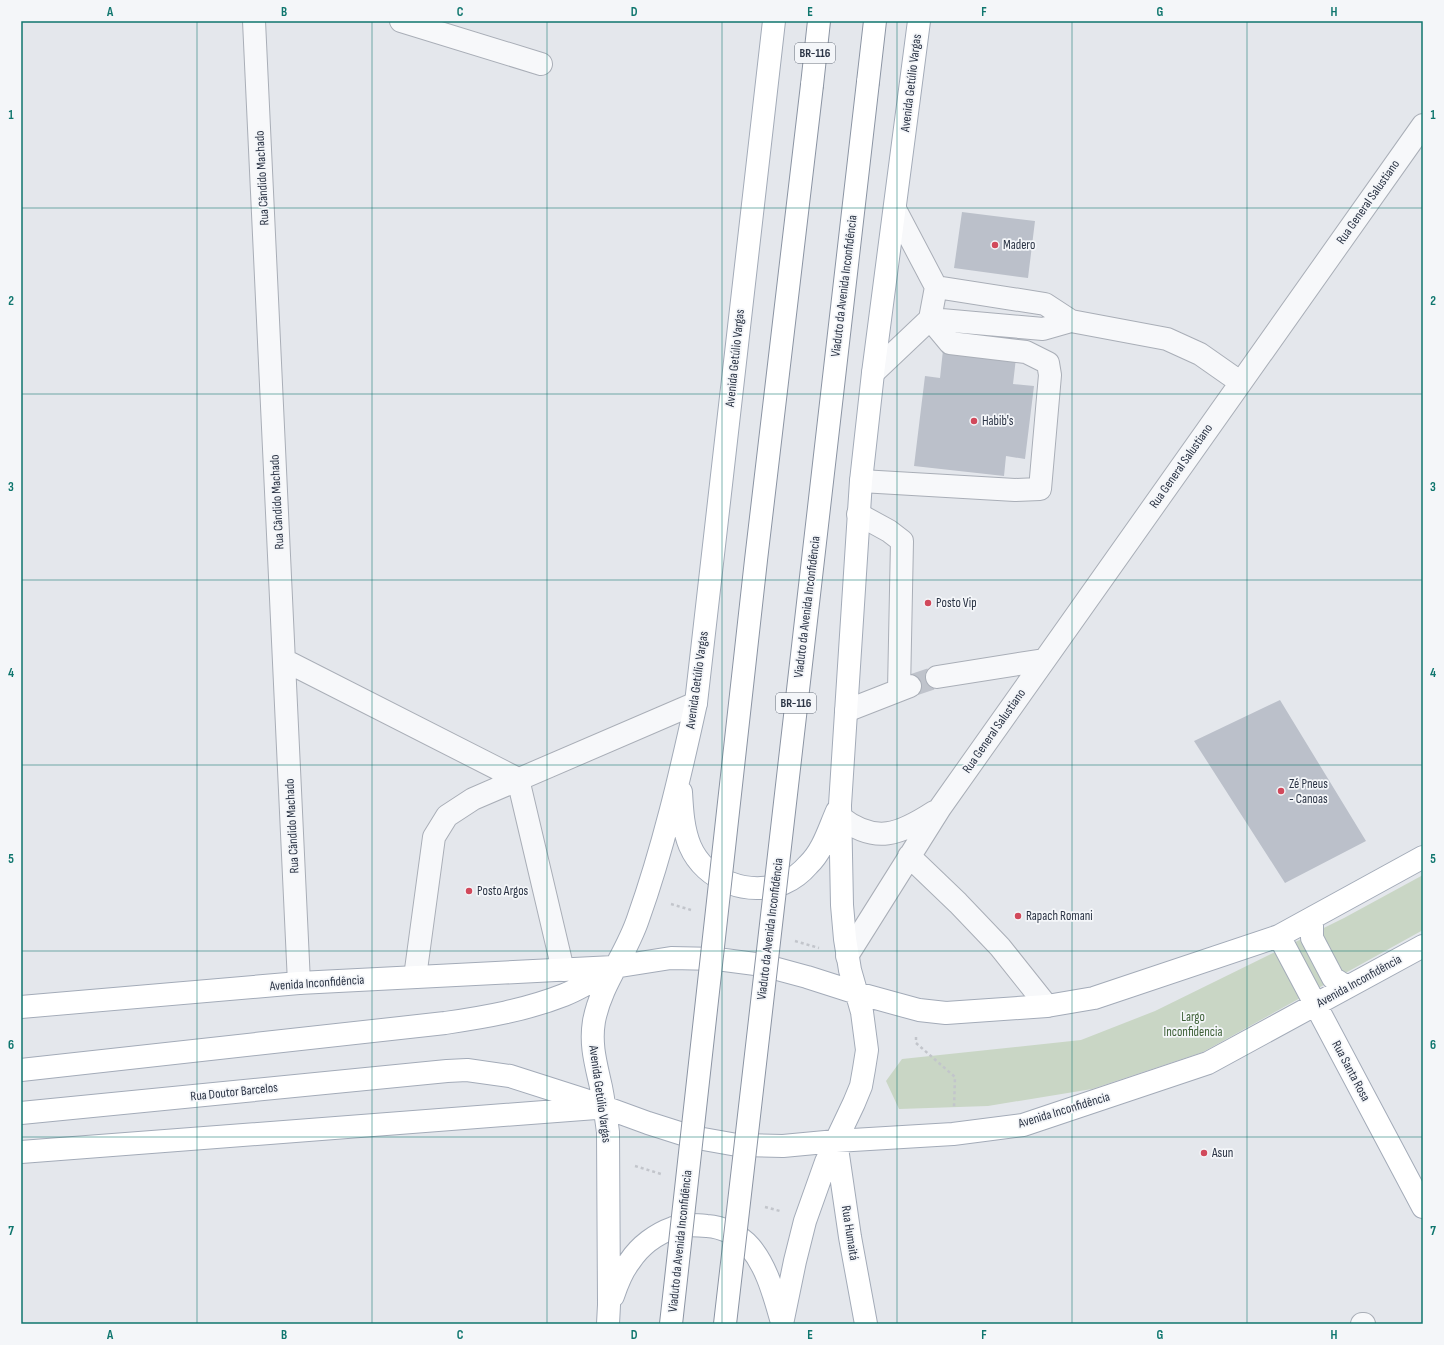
<svg xmlns="http://www.w3.org/2000/svg" width="1444" height="1345" font-family="'Sofia Sans Condensed',sans-serif">
<rect width="100%" height="100%" fill="#e4e7ec"/>
<!-- green -->
<path fill="#c9d6c5" d="M1423,875V930L1203,1052L1092,1089L988,1106L899,1109L886,1081L902,1059L1081,1040L1155,1011L1344,918Z"/>
<!-- building -->
<path fill="#bbc0ca" d="M962,212L1035,221L1028,278L954,268Z
M943,350L1016,358L1013,384L1034,386L1025,459L1006,456L1004,476L914,466L925,376L940,378Z
M1280,700L1366,841L1285,883L1194,741Z"/>
<g fill="none" stroke-linecap="round" stroke-linejoin="round">
<!-- minor-tunnel -->
<path stroke="#bfc3cb" stroke-width="22" stroke-dasharray="22 11" stroke-linecap="butt" d="M910,686L937,677"/>
<defs>
<path id="minor" d="M254,21L299,983
M401,21L541,64
M936,287L1045,304L1071,321L1167,339L1200,354L1240,382
M930,319L1043,329L1071,321
M873,373L930,319L936,287L895,209
M861,481L1015,490L1040,489L1050,375L1048,363L1026,352L950,343L930,319
M858,514L889,531L902,541L899,690
M284,660L518,779L563,970
M937,677L1044,660
M846,711L910,686
M840,817C876,845 900,834 934,812
M909,856L958,903L1000,947L1047,1006
M847,956L940,808L1423,125
M415,977L434,837L447,816L473,799L696,703
M1362,1324H1364"/>
<path id="major" d="M681,792C682,810 683,829 690,846C705,881 749,897 784,883C793,879 802,872 808,865C823,851 829,829 837,811
M1312,918V938L1333,978L1347,987
M1279,936L1423,1207
M21,1007L299,983L614,967L671,958L717,959L763,965L807,977L857,993L919,1010L946,1013L1047,1006L1094,998L1279,936L1423,857
M21,1070L445,1023C486,1017 526,1010 564,995C582,988 597,978 613,968
M21,1113L447,1071L467,1070L510,1076L585,1100L648,1123L692,1137L737,1145L783,1146L836,1141L953,1134L1023,1125L1208,1063L1423,946
M836,1141L850,1237L866,1324
M21,1152L596,1108
M613,1296C617,1284 622,1271 630,1261C640,1246 656,1234 673,1228C683,1224 696,1225 707,1226C722,1227 740,1235 750,1247C767,1267 774,1295 781,1319
M608,1324L609,1305L608,1132C606,1117 604,1102 601,1087C596,1064 590,1045 594,1021C601,984 626,955 638,919C663,849 680,776 696,703L774,21
M782,1324L795,1261L805,1221L826,1162L854,1103L861,1086L864,1069L867,1050L862,1012L850,970L845,939L842,905L840,805L861,481L873,373L919,21"/>
<path id="highway" d="M868,82L875,21
M812,85L819,21"/>
</defs>
<!-- minor casing -->
<use href="#minor" stroke="#a9aeb7" stroke-width="24"/>
<!-- major casing -->
<use href="#major" stroke="#a3abb8" stroke-width="24"/>
<!-- highway casing -->
<use href="#highway" stroke="#8b94a3" stroke-width="24"/>
<!-- path -->
<path stroke="#c2c5cb" stroke-width="2.5" stroke-dasharray="3 3" stroke-linecap="butt" d="M671,904L691,910
M795,941L819,948
M916,1037V1043L955,1077L954,1107
M635,1166L661,1174
M765,1207L780,1211"/>
<!-- minor -->
<use href="#minor" stroke="#f7f8fa" stroke-width="22"/>
<!-- major -->
<use href="#major" stroke="#fff" stroke-width="22"/>
<!-- highway -->
<use href="#highway" stroke="#fff" stroke-width="22"/>
<defs>
<path id="highway-bridge" d="M671,1324L756,560L812,85
M725,1324L868,82"/>
</defs>
<!-- highway-bridge casing -->
<use href="#highway-bridge" stroke="#8b94a3" stroke-width="24" stroke-linecap="butt"/>
<!-- highway-bridge -->
<use href="#highway-bridge" stroke="#fff" stroke-width="22"/>
</g>
<!-- grid -->
<path fill="none" stroke="#0f766e" stroke-width="1" stroke-opacity="0.55" d="M197,21V1324M372,21V1324M547,21V1324M722,21V1324M897,21V1324M1072,21V1324M1247,21V1324M21,208H1423M21,394H1423M21,580H1423M21,765H1423M21,951H1423M21,1137H1423"/>
<!-- markers -->
<g fill="#d1495b" stroke="#f4f6f9" stroke-width="1.5">
<circle cx="995" cy="245" r="4"/>
<circle cx="974" cy="421" r="4"/>
<circle cx="928" cy="603" r="4"/>
<circle cx="1281" cy="791" r="4"/>
<circle cx="469" cy="891" r="4"/>
<circle cx="1018" cy="916" r="4"/>
<circle cx="1204" cy="1153" r="4"/>
</g>
<g text-anchor="middle" dominant-baseline="central" stroke-width="3.5" stroke-linejoin="round" paint-order="stroke">
<!-- shield labels -->
<g fill="#f4f6f9" stroke="#676e7b" stroke-width="1">
<rect x="795" y="43" width="40" height="20" rx="3"/>
<rect x="776" y="693" width="40" height="20" rx="3"/>
</g>
<g font-size="12" font-weight="bold" fill="#2b3445">
<text x="815" y="53">BR-116</text>
<text x="796" y="703">BR-116</text>
</g>
<!-- street labels -->
<g font-size="13" fill="#2b3445" stroke="#f4f6f9">
<text transform="translate(911 83) rotate(-83)">Avenida Getúlio Vargas</text>
<text transform="translate(262 178) rotate(-93)">Rua Cândido Machado</text>
<text transform="translate(1368 202) rotate(-55)">Rua General Salustiano</text>
<text transform="translate(844 286) rotate(-83)">Viaduto da Avenida Inconfidência</text>
<text transform="translate(735 358) rotate(-84)">Avenida Getúlio Vargas</text>
<text transform="translate(1181 466) rotate(-55)">Rua General Salustiano</text>
<text transform="translate(277 502) rotate(-93)">Rua Cândido Machado</text>
<text transform="translate(807 607) rotate(-83)">Viaduto da Avenida Inconfidência</text>
<text transform="translate(697 680) rotate(-82)">Avenida Getúlio Vargas</text>
<text transform="translate(994 731) rotate(-55)">Rua General Salustiano</text>
<text transform="translate(292 826) rotate(-93)">Rua Cândido Machado</text>
<text transform="translate(770 929) rotate(-83)">Viaduto da Avenida Inconfidência</text>
<text transform="translate(1359 981) rotate(-29)">Avenida Inconfidência</text>
<text transform="translate(317 983) rotate(-4)">Avenida Inconfidência</text>
<text transform="translate(1351 1071) rotate(62)">Rua Santa Rosa</text>
<text transform="translate(234 1092) rotate(-6)">Rua Doutor Barcelos</text>
<text transform="translate(600 1094) rotate(82)">Avenida Getúlio Vargas</text>
<text transform="translate(1064 1110) rotate(-17)">Avenida Inconfidência</text>
<text transform="translate(850 1233) rotate(81)">Rua Humaitá</text>
<text transform="translate(680 1241) rotate(-84)">Viaduto da Avenida Inconfidência</text>
</g>
<!-- poi labels -->
<g font-size="13" fill="#2b3445" stroke="#f4f6f9" text-anchor="start">
<text x="1003" y="245">Madero</text>
<text x="982" y="421">Habib's</text>
<text x="936" y="603">Posto Vip</text>
<text x="1289" y="784">Zé Pneus<tspan x="1289" dy="15">- Canoas</tspan></text>
<text x="477" y="891">Posto Argos</text>
<text x="1026" y="916">Rapach Romani</text>
<text x="1212" y="1153">Asun</text>
</g>
<!-- park labels -->
<g font-size="13" fill="#3f6138" stroke="#f4f6f9">
<text x="1193" y="1017">Largo<tspan x="1193" dy="15">Inconfidencia</tspan></text>
</g>
</g>
<!-- border -->
<rect width="1444" height="1345" fill="none" stroke="#f4f6f9" stroke-width="44"/>
<rect x="22" y="22" width="1400" height="1301" fill="none" stroke="#0f766e" stroke-width="1.5"/>
<g font-size="13" text-anchor="middle" font-weight="bold" fill="#0f766e">
<text x="110" y="16">A</text>
<text x="284" y="16">B</text>
<text x="460" y="16">C</text>
<text x="634" y="16">D</text>
<text x="810" y="16">E</text>
<text x="984" y="16">F</text>
<text x="1160" y="16">G</text>
<text x="1334" y="16">H</text>
<text x="11" y="119">1</text>
<text x="1433" y="119">1</text>
<text x="11" y="305">2</text>
<text x="1433" y="305">2</text>
<text x="11" y="491">3</text>
<text x="1433" y="491">3</text>
<text x="11" y="677">4</text>
<text x="1433" y="677">4</text>
<text x="11" y="863">5</text>
<text x="1433" y="863">5</text>
<text x="11" y="1049">6</text>
<text x="1433" y="1049">6</text>
<text x="11" y="1235">7</text>
<text x="1433" y="1235">7</text>
<text x="110" y="1339">A</text>
<text x="284" y="1339">B</text>
<text x="460" y="1339">C</text>
<text x="634" y="1339">D</text>
<text x="810" y="1339">E</text>
<text x="984" y="1339">F</text>
<text x="1160" y="1339">G</text>
<text x="1334" y="1339">H</text>
</g>
</svg>
